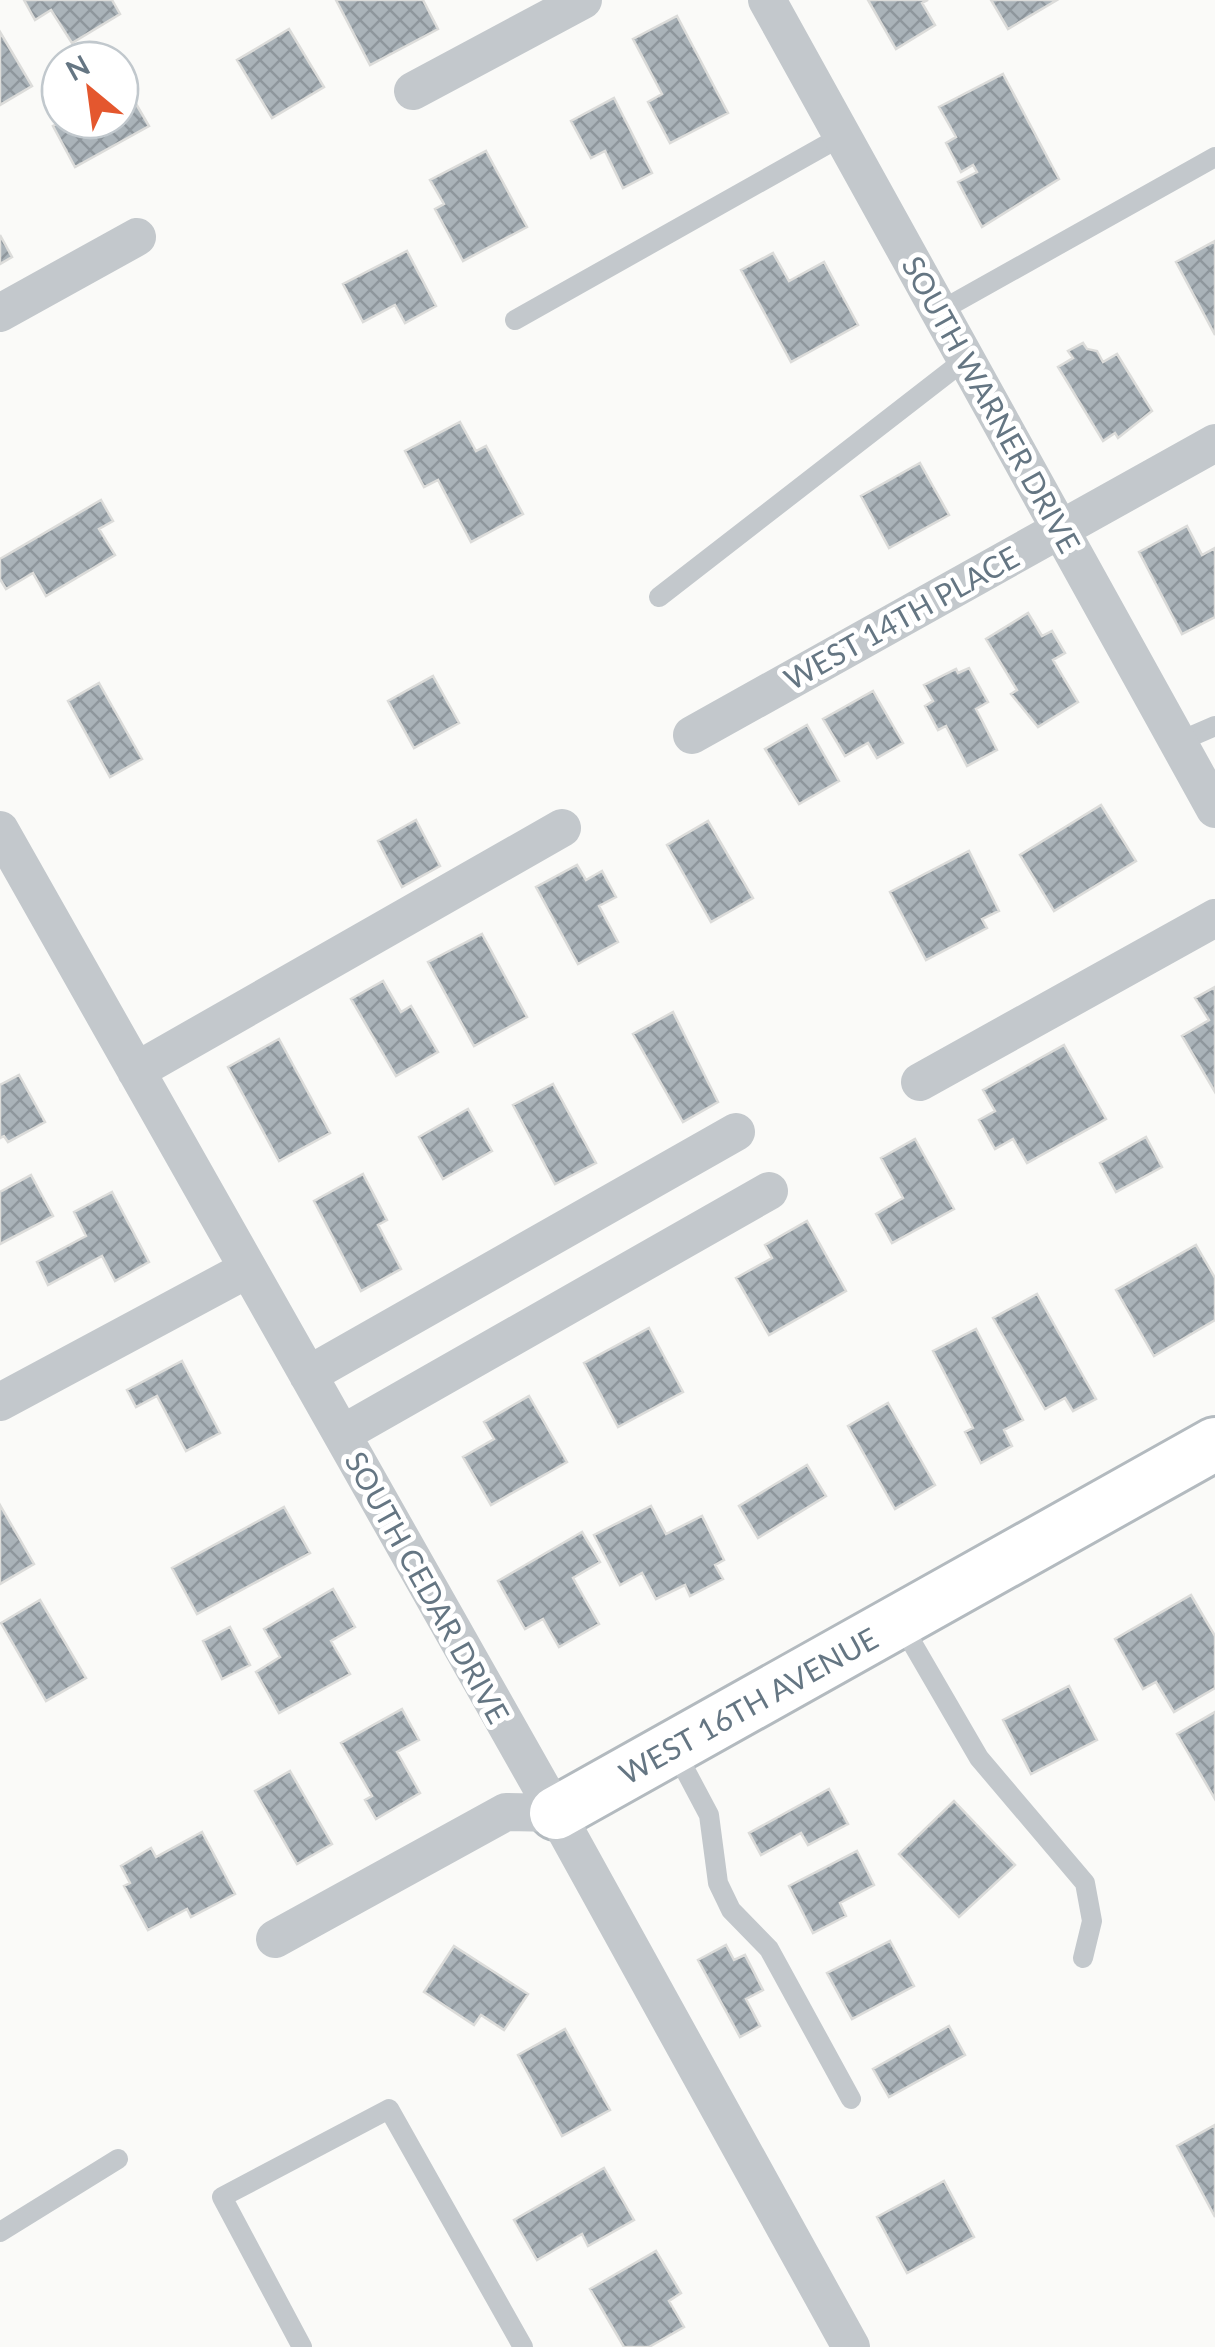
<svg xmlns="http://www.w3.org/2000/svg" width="1215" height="2347" font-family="Lato,sans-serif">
<defs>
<pattern id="building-cross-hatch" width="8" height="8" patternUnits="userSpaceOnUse" patternTransform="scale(2.5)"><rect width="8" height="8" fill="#aab3b9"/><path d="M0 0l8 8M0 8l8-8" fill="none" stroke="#8e969c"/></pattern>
</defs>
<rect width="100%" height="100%" fill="#fafaf8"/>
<!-- building -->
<path fill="url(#building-cross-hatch)" stroke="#dcdcda" stroke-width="2.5" d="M24,0H112L120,14L72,43L51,10L35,20Z
M336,0H423L438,29L370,65Z
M868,0H928L922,3L935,25L896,49Z
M991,0H1057L1008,29Z
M677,16L728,113L670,143L648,102L662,94L633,39Z
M289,29L324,87L272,118L237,60Z
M0,32L32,86L0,105Z
M1003,74L1059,179L982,227L958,182L977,172L973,165L961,172L946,143L956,137L939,107Z
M125,85L149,126L75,167L53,126L64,120H120V88Z
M614,98L652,173L623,188L605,151L591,158L571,121Z
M486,151L527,227L463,261L435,209L444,204L430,180Z
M0,235L12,257L0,264Z
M1215,241V335L1176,262Z
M407,251L436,306L405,323L395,305L363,322L343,284Z
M773,253L789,281L824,262L858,325L791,362L741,270Z
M1083,343L1087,349L1097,351L1103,362L1117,354L1152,411L1118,438L1115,433L1103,441L1058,367L1073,358L1068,351Z
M460,422L476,451L486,446L523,514L471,542L438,480L424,487L405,451Z
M920,463L949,515L889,548L861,496Z
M101,500L113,521L99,529L115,555L46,596L33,573L6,589L0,579V559Z
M1187,526L1202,555L1215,548V617L1182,634L1139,552Z
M1028,613L1042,636L1052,631L1065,653L1053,660L1078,702L1038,727L1011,694L1017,690L986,639Z
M969,668L988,702L976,709L997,750L967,766L946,726L938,730L925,706L933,701L924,685L956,669L958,673Z
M433,676L459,723L414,748L388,701Z
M99,683L142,759L110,777L68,701Z
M873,691L903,743L877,758L868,743L845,756L823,719Z
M807,725L839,781L799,804L765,749Z
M1101,805L1136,861L1054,911L1020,855Z
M416,820L440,866L402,887L378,841Z
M708,821L753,898L711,922L667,845Z
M969,851L999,911L982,919L987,928L926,960L890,892Z
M577,865L586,880L602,871L616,897L599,906L618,942L578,964L536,887Z
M482,934L527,1017L474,1046L428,962Z
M383,981L401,1012L411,1006L438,1052L396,1076L351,999Z
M1215,987V1092L1182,1036L1209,1020L1195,998Z
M673,1012L718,1102L683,1122L633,1034Z
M279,1039L330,1133L279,1161L228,1067Z
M1064,1045L1106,1119L1027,1163L1013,1139L995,1149L979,1120L995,1111L983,1090Z
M19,1075L45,1122L8,1142L4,1136L0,1138V1085Z
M553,1084L596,1163L555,1184L513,1105Z
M468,1109L492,1151L443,1179L419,1137Z
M1146,1137L1162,1167L1116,1192L1100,1163Z
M915,1139L954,1209L892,1243L876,1214L903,1198L881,1158Z
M363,1174L387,1220L378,1225L401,1269L361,1291L314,1201Z
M31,1175L53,1216L0,1244V1192Z
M112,1192L149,1262L115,1281L102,1256L48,1285L37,1262L86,1236L74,1212Z
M807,1221L846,1291L769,1335L736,1278L772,1258L765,1245Z
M1196,1245L1215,1278V1320L1154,1356L1116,1290Z
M1037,1294L1096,1399L1073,1411L1065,1398L1045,1409L993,1318Z
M649,1328L683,1392L618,1427L584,1363Z
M976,1329L1023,1420L1004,1430L1012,1446L981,1463L965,1432L973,1428L933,1351Z
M182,1361L220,1433L186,1451L157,1396L136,1407L127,1390Z
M529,1396L567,1462L491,1505L463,1457L494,1439L484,1422Z
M888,1403L935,1485L895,1509L848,1426Z
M807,1465L826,1496L758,1538L739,1506Z
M0,1505L34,1564L0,1584Z
M651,1506L666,1534L702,1516L724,1560L715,1565L723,1579L690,1596L685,1585L656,1599L642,1573L620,1585L594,1535Z
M284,1507L310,1553L197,1614L172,1568Z
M582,1532L600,1562L573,1578L599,1624L559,1647L543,1619L525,1629L498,1581Z
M333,1589L355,1627L331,1641L350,1674L279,1713L256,1672L280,1657L264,1629Z
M1191,1595L1215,1636V1688L1174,1712L1156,1682L1143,1689L1115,1639Z
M40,1600L86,1678L46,1701L1,1623Z
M230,1627L250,1665L222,1679L203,1641Z
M1069,1686L1097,1740L1031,1774L1003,1720Z
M402,1709L419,1740L397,1752L420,1793L376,1819L365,1800L372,1796L341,1743Z
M1215,1712V1799L1177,1734Z
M290,1771L332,1844L297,1864L255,1791Z
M829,1789L848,1824L808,1845L801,1833L761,1855L749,1833Z
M954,1801L1015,1865L959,1917L899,1854Z
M202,1832L235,1894L191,1917L187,1909L148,1930L124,1886L130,1883L121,1866L151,1848L156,1857Z
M857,1851L874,1885L840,1903L846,1916L813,1933L789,1886Z
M890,1941L914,1986L852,2019L827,1973Z
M726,1945L734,1960L745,1955L763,1990L746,1999L760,2026L740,2037L698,1960Z
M454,1946L528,1994L504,2030L481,2015L474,2025L424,1992Z
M949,2026L965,2055L889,2097L873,2069Z
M565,2029L610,2110L562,2136L518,2055Z
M1215,2125V2217L1177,2146Z
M604,2168L634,2220L588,2246L582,2234L537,2260L514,2220Z
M944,2181L974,2237L907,2273L877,2217Z
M656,2251L681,2293L669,2301L684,2327L649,2347H624L590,2289Z"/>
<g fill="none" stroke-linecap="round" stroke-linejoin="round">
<defs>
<path id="secondary" d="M556,1813L1215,1444"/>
</defs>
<!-- secondary casing -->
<use href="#secondary" stroke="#b3babf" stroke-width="58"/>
<!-- lane -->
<path stroke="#c3c8cc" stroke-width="20" d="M940,311L1215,157
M515,320L842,136
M659,597L966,359
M1178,742L1215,726
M900,1622L979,1758L1085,1883L1092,1921L1083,1958
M674,1749L709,1815L718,1883L731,1910L769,1949L851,2099
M0,2232L118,2159
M302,2347L222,2197L389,2109L523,2347"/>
<!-- street -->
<path stroke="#c3c8cc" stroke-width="38" d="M767,0L1215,809
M413,91L583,0
M0,313L137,237
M692,735L1215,443
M0,830L556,1813L851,2347
M136,1071L562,828
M920,1082L1215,918
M308,1375L736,1132
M0,1402L248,1269
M342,1434L769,1191
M275,1939L506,1812L556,1813"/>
<!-- secondary -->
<use href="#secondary" stroke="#fff" stroke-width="52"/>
</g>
<g text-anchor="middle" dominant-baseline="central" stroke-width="10" stroke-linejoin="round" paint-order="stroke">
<!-- street labels -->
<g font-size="30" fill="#657683" stroke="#fff">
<text transform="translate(992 404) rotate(61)">SOUTH WARNER DRIVE</text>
<text transform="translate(901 617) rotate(-29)">WEST 14TH PLACE</text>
<text transform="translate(428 1587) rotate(61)">SOUTH CEDAR DRIVE</text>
<text transform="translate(748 1705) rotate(-29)">WEST 16TH AVENUE</text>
</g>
</g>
<!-- north arrow -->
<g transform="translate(90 90) rotate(331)"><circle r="48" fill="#ffffff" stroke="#c1c8cd" stroke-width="2.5"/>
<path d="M0-8L18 38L0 25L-18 38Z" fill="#e4572e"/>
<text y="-15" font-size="28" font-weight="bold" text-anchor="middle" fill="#657683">N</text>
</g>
</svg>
